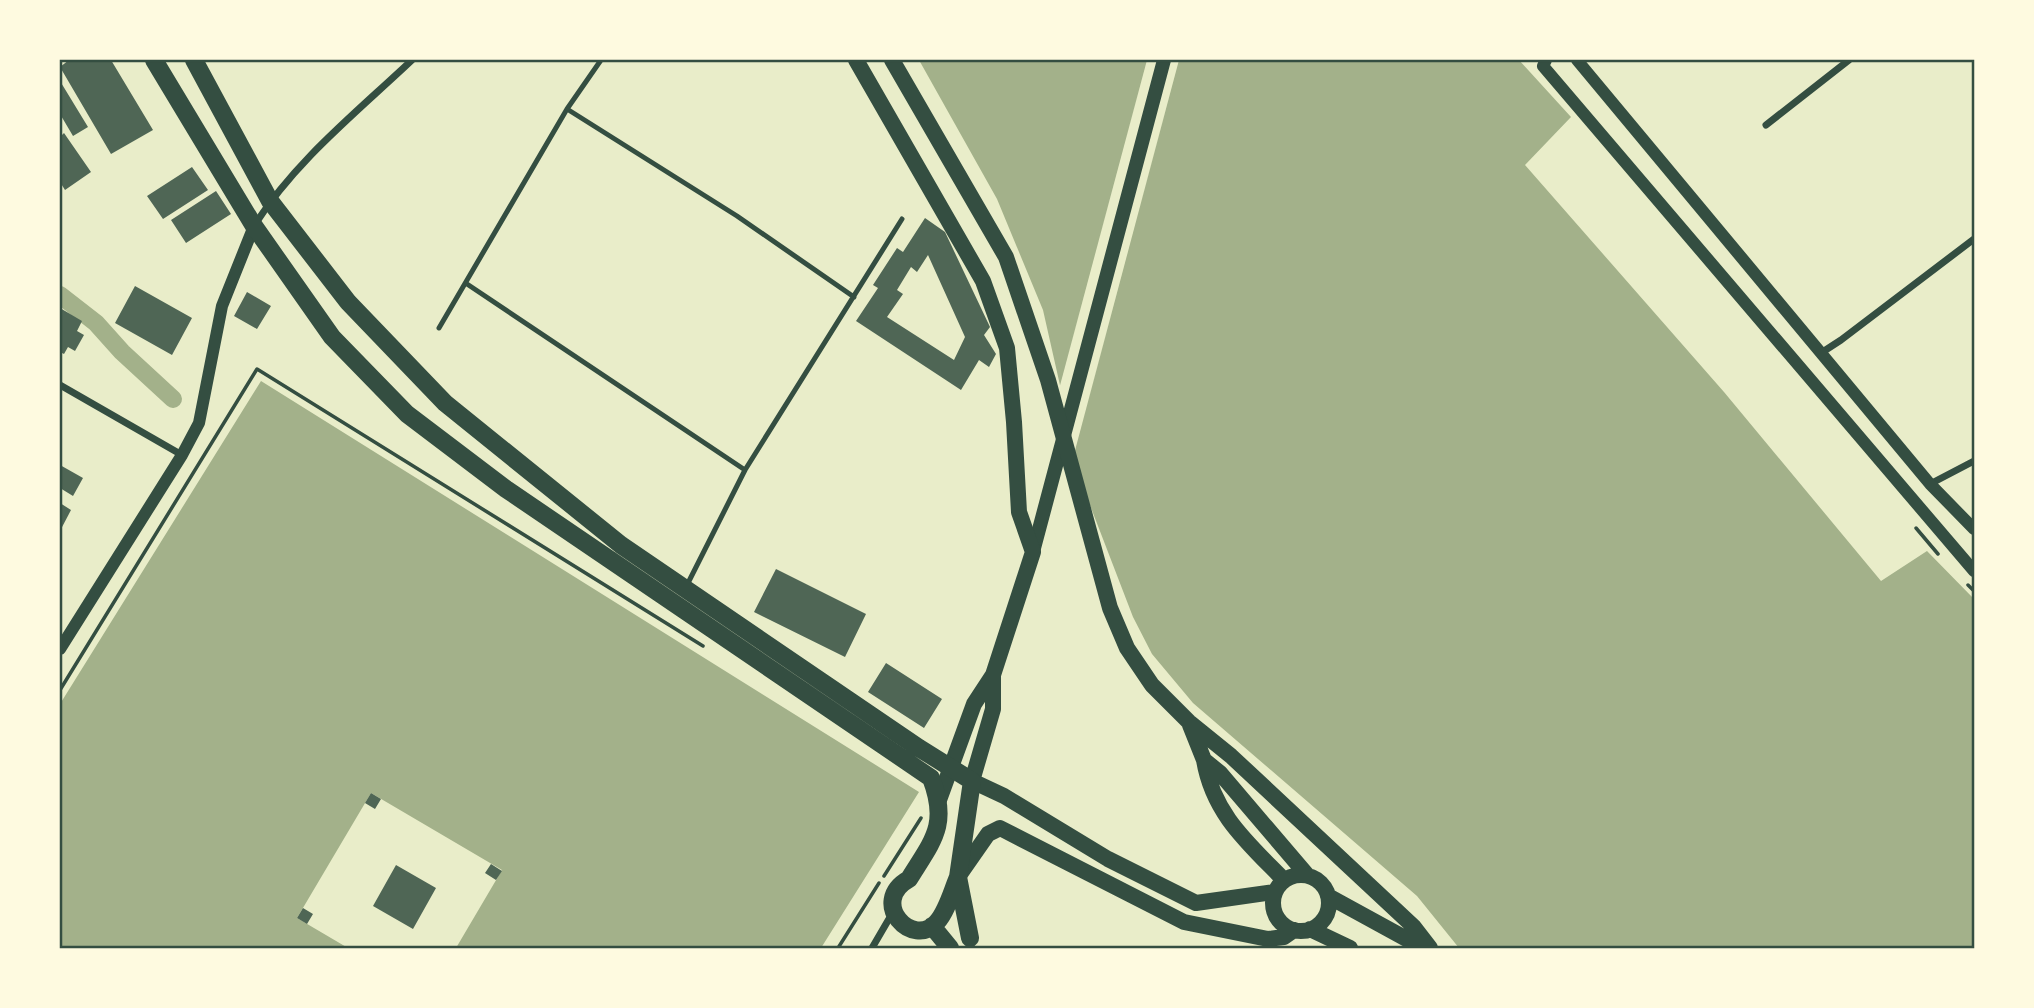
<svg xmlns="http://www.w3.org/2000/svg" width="2034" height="1008" font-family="'Times New Roman',serif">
<rect width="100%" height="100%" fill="#e9edc9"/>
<!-- water -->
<path fill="#a3b18a" d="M919,60H1519L1571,117L1525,165L1724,392L1881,581L1927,551L1974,599V948H1459L1417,896L1193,703L1152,654L1133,617L1083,487L1043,310L997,199Z
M261,381L919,792L821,948H456L502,870L371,793L297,918L348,948H60V704Z"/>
<!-- pier -->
<path fill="#e9edc9" d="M1147,60H1179L1073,458L1058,393Z"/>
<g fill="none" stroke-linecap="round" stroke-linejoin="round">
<!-- canal -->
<path stroke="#a3b18a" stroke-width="18" d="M60,295L96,323L122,352L173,399"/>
</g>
<!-- building -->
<path fill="#4f6655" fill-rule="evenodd" d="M69,60H111L153,130L111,154L60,67Z
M60,81L88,127L73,136L60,114Z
M64,133L91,172L65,190L60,182V137Z
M192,167L208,190L163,219L147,196Z
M216,191L231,214L186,243L171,220Z
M925,218L945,232L990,327L984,335L996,354L989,367L979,360L961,390L856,321L878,288L873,285L897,248L903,252ZM928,255L965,337L954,360L887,317L903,294L897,290L911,267L917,272Z
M135,286L192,318L172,355L115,323Z
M247,292L271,306L257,329L234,316Z
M60,308L82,321L77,331L84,335L75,351L68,347L64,354L60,352Z
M60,465L83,478L73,496L60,488Z
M60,503L71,510L60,531Z
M776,569L866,614L845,657L754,612Z
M886,663L942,699L924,728L868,692Z
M371,793L381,799L375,809L365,803Z
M491,864L502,871L496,880L485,873Z
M396,865L436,888L413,929L373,906Z
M303,908L313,914L307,924L297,918Z"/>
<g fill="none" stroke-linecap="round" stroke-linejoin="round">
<!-- path -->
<path stroke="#344e41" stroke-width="3.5" d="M1916,528L1938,554
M1968,585L1974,591
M60,690L257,369L703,646
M884,876L921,818
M838,948L879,883"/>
<!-- service -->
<path stroke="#344e41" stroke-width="5" d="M567,109L737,216L854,297
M467,284L745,470
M439,328L567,109L601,60
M686,587L745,470L902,219"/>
<!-- minor -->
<path stroke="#344e41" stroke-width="7" d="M1766,125L1849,60
M254,226C295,161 357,112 412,60
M1821,353L1841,340L1974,239
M60,385L182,455
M1930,484L1974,461
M872,948L893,912"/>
<!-- tertiary -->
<path stroke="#344e41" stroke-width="12" d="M1546,60L1543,66L1974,571
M1577,60L1930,484L1974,529
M60,649L182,455L199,423L222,306L254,226"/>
<!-- secondary -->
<path stroke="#344e41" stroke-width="14" d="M1033,552L1164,60"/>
<!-- primary -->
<path stroke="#344e41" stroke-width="16" d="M856,60L983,281L1007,348L1014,422L1019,512L1033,552L993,675L974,704L939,800
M892,60L1006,257L1048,380L1110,608L1127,648L1152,685L1189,722L1231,756L1413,926L1430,948
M993,675V709L972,781L1004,796L1108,859L1196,903L1274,892
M1190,725L1204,760L1220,773L1307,875
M1204,760C1213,814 1248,843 1284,880
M1273 903a28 28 0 1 1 56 0a28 28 0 1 1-56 0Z
M958,877L988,834L1000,828L1184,922L1268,939L1284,937L1294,930
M1328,896L1423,948
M1310,929L1350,948"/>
<!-- trunk -->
<path stroke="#344e41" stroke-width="18" d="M154,60L254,226L332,337L407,414L506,489L931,778C949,825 933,840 909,879C868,902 913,950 937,922C947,911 952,891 958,877
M194,60L270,201L348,302L445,403L621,545L919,748L972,781L958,877L970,938
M932,926L950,948"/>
</g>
<!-- border -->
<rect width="2034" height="1008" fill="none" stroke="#fefae0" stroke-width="122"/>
<rect x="61" y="61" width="1912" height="886" fill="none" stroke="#344e41" stroke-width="2.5"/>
</svg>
